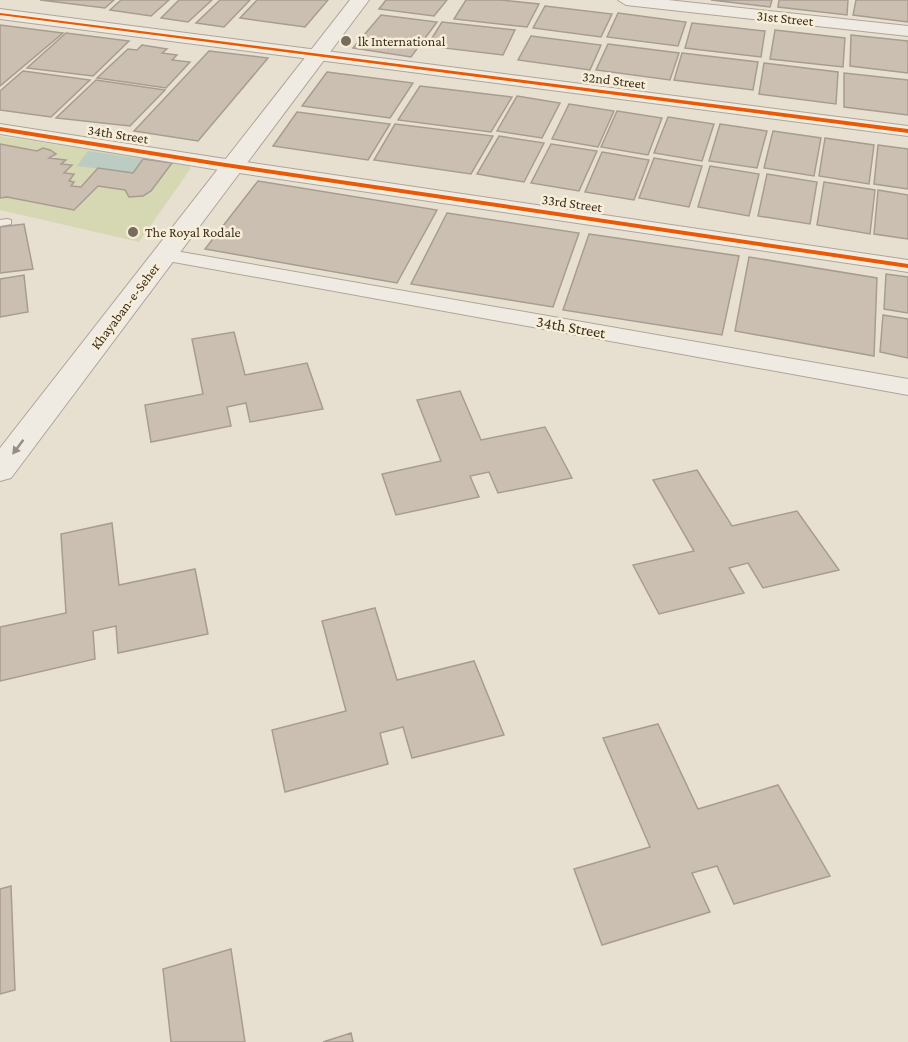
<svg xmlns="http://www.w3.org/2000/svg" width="908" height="1042" font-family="'Crimson Pro',serif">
<rect width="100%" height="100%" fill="#e7e0d1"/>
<!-- green -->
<path fill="#d6d7b3" d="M0,136L185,164L191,168L139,242L0,210Z"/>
<!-- water -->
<path fill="#bcccc2" d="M88,151L143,159L133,173L77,166Z"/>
<!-- building -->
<path fill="#cbbfb2" stroke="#a89c90" stroke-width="1.5" d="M40,0H114L105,8Z
M121,0H169L151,16L110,10Z
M179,0H212L188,22L161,18Z
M220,0H250L224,27L196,23Z
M257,0H328L305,27L240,18Z
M386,0H447L434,16L379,9Z
M466,0H501L539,4L527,27L454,19Z
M711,0H772L770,7Z
M779,0H848L847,15L778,7Z
M856,0H908V22L853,15Z
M545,6L612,14L601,37L533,28Z
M618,13L686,22L678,46L607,37Z
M381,15L437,22L411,57L353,48Z
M442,22L515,30L503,55L427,46Z
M692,23L765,31L761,57L685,48Z
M0,25L63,33L0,86Z
M775,30L845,38L843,67L770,59Z
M66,33L129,41L93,76L27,68Z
M851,35L908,41V73L850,66Z
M531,36L601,45L590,70L518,60Z
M608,44L679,53L670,80L596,70Z
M142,45L167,49L162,53L177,55L172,60L190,62L166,88L97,78L128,49L137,50Z
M209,51L268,58L198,141L134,131Z
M682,53L758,62L753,90L674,80Z
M764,63L838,72L836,104L759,94Z
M23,71L90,80L51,117L0,110V91Z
M327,72L413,83L390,118L302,106Z
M844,73L908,80V115L844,107Z
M96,80L165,90L130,126L56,118Z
M420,86L512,97L491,132L398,120Z
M517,96L560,103L542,138L497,131Z
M569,104L614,111L598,147L552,139Z
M617,111L662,118L648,155L601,147Z
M297,112L390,124L368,160L273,146Z
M668,117L714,124L702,161L654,153Z
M395,124L493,136L471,174L374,160Z
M720,124L767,131L757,168L709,161Z
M773,131L821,138L814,176L764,168Z
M499,136L544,143L524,182L477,174Z
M825,138L874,145L869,184L819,176Z
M0,144L37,151L43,148L50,150L56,154L49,158L66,160L61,164L72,165L64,173L74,174L69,181L74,182L71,186L81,187L98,168L133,173L143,159L172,163L151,191L143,196L129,197L125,190L98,186L74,210L7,197L0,198Z
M551,144L597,151L579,191L531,183Z
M878,145L908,149V189L874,184Z
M602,152L649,160L634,200L585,192Z
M654,158L702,166L689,207L639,198Z
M710,166L759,174L749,216L698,207Z
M767,174L817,182L810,224L758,216Z
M258,181L437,210L397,283L205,249Z
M824,182L875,190L870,234L817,225Z
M878,190L908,195V239L874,234Z
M447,213L579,233L553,307L411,284Z
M24,224L33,269L0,273V227Z
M589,234L739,256L722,335L563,310Z
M749,257L877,278L874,356L735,331Z
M886,274L908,277V313L884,309Z
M24,275L28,312L0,317V279Z
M883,315L908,319V358L880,352Z
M234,332L245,375L307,363L323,409L250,422L246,403L227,407L231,426L151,442L145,405L203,394L192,339Z
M460,391L481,440L545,427L572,478L498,493L489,472L470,476L479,497L396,515L382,474L441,461L417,400Z
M697,470L732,526L797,511L839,570L763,588L748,563L729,568L744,593L659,614L633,565L694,551L653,480Z
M112,523L119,585L195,569L208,634L118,653L116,626L93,631L95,659L0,681V627L66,613L61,534Z
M375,608L397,680L474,661L504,735L412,758L403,727L380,733L388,764L285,792L272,730L346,711L322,621Z
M658,724L698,809L778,785L830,876L734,904L717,866L692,873L710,912L602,945L574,869L650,847L603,738Z
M11,886L15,990L0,994V889Z
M231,949L245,1042H171L163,969Z
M351,1033L353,1042H323Z"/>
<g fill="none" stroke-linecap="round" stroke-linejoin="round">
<defs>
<path id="service" d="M7,219L11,220V224L0,226V220Z"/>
<path id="minor" d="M618,0H668L908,26V36L626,5Z
M0,9L908,126V136L0,19Z
M0,124L219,158L908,260V272L219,170L0,134Z
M164,249L908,379V395L157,259L153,255L157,251Z"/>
<path id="tertiary" d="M350,0H369L11,478L0,481V448Z"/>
</defs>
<!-- service casing -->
<use href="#service" stroke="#ada599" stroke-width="2"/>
<!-- minor casing -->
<use href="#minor" stroke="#ada599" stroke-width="2"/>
<!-- tertiary casing -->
<use href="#tertiary" stroke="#ada599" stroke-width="2"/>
<!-- service -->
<use href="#service" fill="#efebe3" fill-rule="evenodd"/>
<!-- minor -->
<use href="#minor" fill="#efebe3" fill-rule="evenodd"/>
<!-- tertiary -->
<use href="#tertiary" fill="#efebe3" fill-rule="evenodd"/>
<defs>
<path id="cycleway" d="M0,13L908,129V133L0,15Z
M0,127L219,162L908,264V268L219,166L0,131Z"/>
</defs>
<!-- cycleway casing -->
<use href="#cycleway" stroke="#f7eed8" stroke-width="3"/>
<!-- cycleway -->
<use href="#cycleway" fill="#e8590c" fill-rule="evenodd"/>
</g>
<!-- one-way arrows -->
<defs><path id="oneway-solid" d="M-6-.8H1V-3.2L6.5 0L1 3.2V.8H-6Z" transform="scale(1.5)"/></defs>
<use fill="#968c82" href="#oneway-solid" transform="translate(18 447) rotate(127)"/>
<!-- markers -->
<g fill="#786c5e" stroke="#f7eed8" stroke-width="2">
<circle cx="346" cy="41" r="6"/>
<circle cx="133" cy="232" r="6"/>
</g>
<g text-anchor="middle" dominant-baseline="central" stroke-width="5" stroke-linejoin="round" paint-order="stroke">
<!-- far-street labels -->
<g font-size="14" fill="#3d2e20" stroke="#f7eed8">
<text transform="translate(785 18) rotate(6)">31st Street</text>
<text transform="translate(614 80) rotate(7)">32nd Street</text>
<text transform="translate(118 134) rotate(9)">34th Street</text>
<text transform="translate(572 203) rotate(8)">33rd Street</text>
<text transform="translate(125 306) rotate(-53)">Khayaban-e-Seher</text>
</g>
<!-- far-poi labels -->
<g font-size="14" fill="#3d2e20" stroke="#f7eed8" text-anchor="start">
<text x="358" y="41">lk International</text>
<text x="145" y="232">The Royal Rodale</text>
</g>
<!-- street labels -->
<g font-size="16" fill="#3d2e20" stroke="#f7eed8">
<text transform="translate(571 327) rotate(10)">34th Street</text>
</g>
</g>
</svg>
